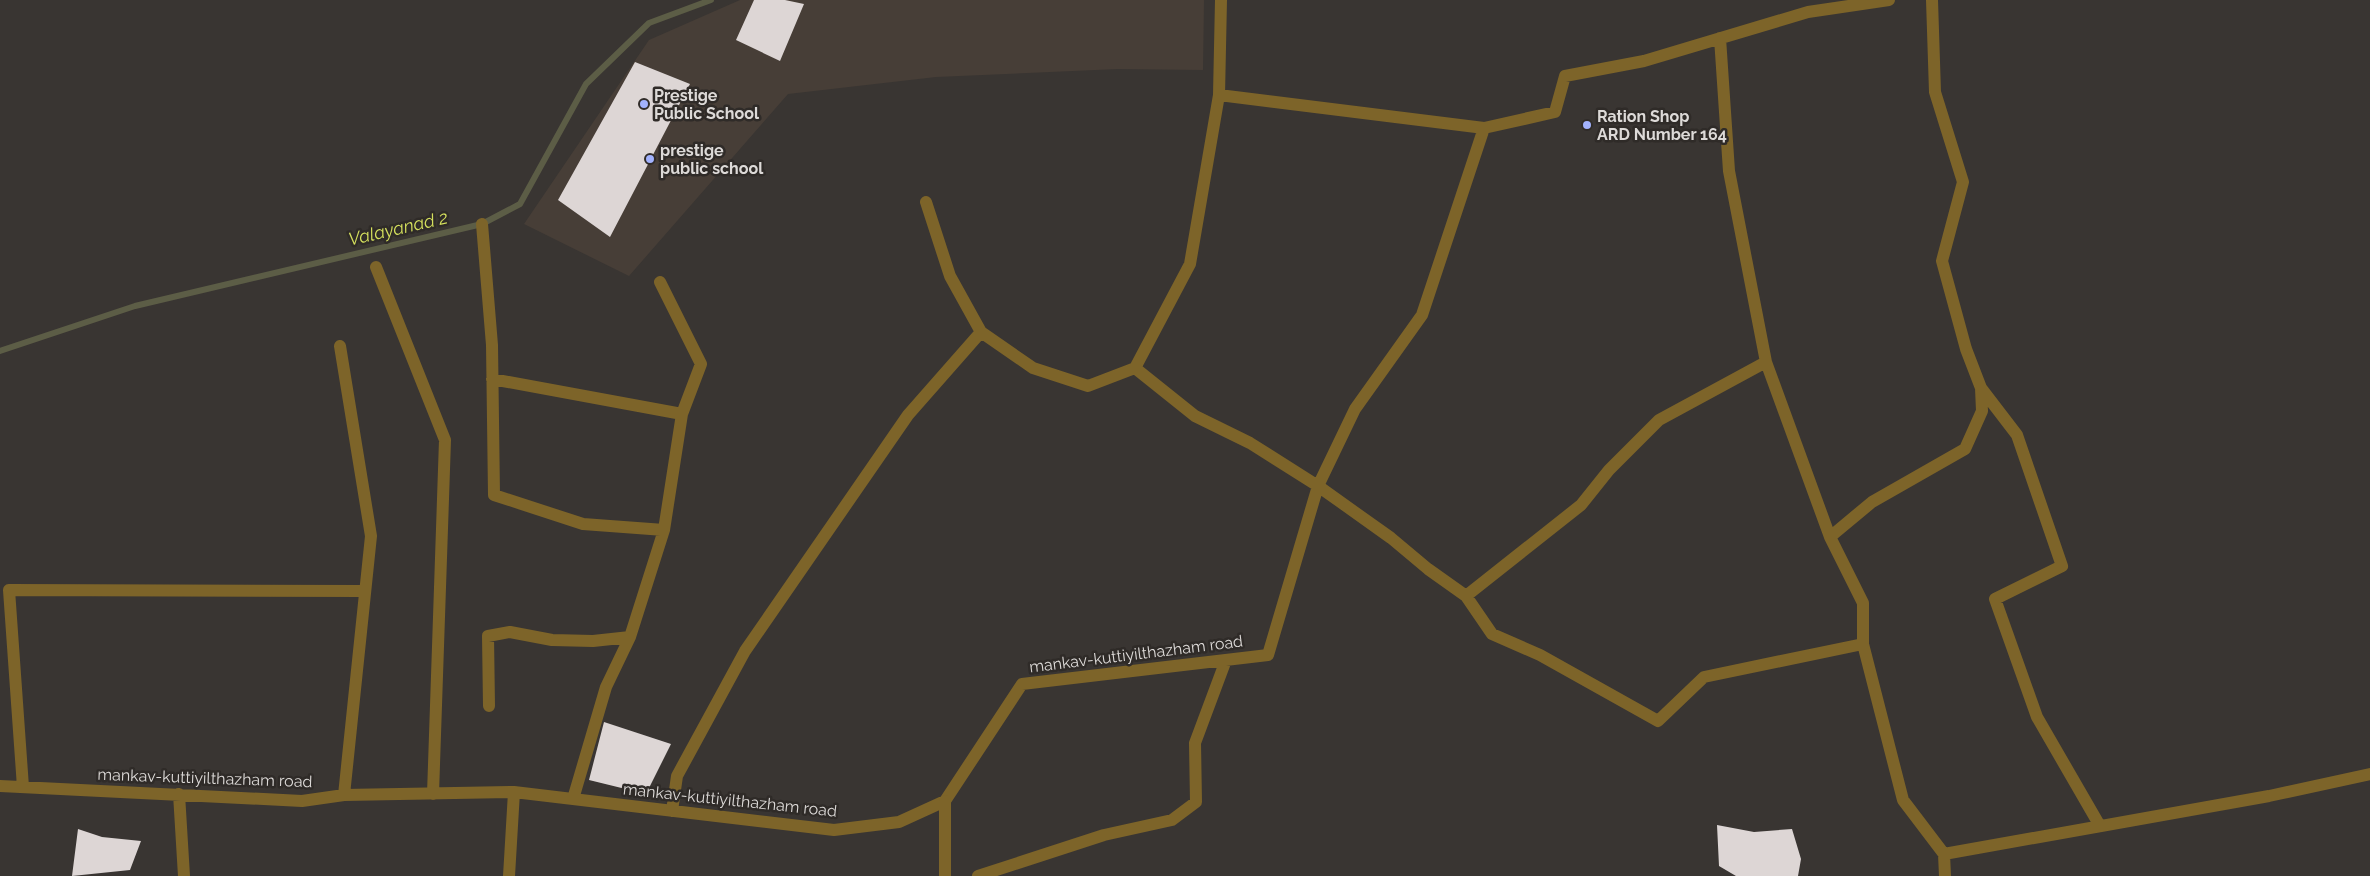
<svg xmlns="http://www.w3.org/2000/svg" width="2370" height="876" font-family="Raleway,sans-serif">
<rect width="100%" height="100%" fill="#393532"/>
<!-- built -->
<path fill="#473e37" d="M740,0H1204L1203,70L1118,69L936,77L788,94L629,276L524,224L649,40Z"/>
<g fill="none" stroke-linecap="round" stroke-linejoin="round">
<!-- stream -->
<path stroke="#5c5d46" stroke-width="6" d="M0,351L135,306L482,224L520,204L586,84L649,23L711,0"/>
</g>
<!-- building -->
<path fill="#ddd6d5" d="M754,0H785L804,4L780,61L736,40Z
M635,62L690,84L610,237L558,200Z
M604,722L671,744L646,794L589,780Z
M1717,825L1754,832L1792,829L1801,859L1798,876H1736L1719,866Z
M78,829L102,837L141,841L130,870L72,876Z"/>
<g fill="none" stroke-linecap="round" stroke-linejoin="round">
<!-- minor -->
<path stroke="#7d6429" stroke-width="12" d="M1720,38L1729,171L1766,362L1830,537
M1219,95L1484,128
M926,202L950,276L981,332L1033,368L1088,386L1135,368L1195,416L1250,443L1318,486L1391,538L1428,569L1466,596L1492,634L1540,655L1658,721L1704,677L1863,644V603L1830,537L1872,502L1965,449L1982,411L1981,388L1966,349L1942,261L1963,182L1935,92L1932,0
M482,224L492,345L494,495L583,524L664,530L682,414L701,364L660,282
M376,267L445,440L433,794
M340,346L371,536L344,795
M1135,368L1190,264L1219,95L1221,0
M492,379L682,414
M1981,388L2017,435L2062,566L1995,599L2037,717L2100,826
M1466,596L1581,505L1609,470L1659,420L1766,362
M1863,644L1903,800L1944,854L1945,876
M489,706L488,636L510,632L552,640L593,641L630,637
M0,786L302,801L344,795L514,792L834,830L899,822L945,801L1022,684L1268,655L1318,486L1355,409L1422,315L1484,128L1555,112L1565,76L1644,61L1808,12L1889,0
M23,787L9,590L365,591
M179,794L184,876
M573,799L606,687L630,637L664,530
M672,811L677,776L745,651L908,415L981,332
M1944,854L2269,796L2370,774
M509,876L514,792
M978,876L1104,835L1172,820L1196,802L1195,743L1226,660"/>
<!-- tertiary -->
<path stroke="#7d6429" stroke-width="12" d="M945,876V801"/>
</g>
<!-- markers -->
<g fill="#a2b2fd" stroke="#2f2b28" stroke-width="2">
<circle cx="644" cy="104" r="5"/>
<circle cx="1587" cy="125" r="5"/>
<circle cx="650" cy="159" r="5"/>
</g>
<g text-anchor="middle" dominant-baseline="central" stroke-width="5" stroke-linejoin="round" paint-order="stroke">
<!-- poi labels -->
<g font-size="16" font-weight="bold" fill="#dddad8" stroke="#2f2b28" text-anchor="start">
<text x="654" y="95">Prestige<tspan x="654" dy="18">Public School</tspan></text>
<text x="1597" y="116">Ration Shop<tspan x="1597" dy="18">ARD Number 164</tspan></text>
<text x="660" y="150">prestige<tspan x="660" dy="18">public school</tspan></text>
</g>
<!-- street labels -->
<g font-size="16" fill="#dddad8" stroke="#2f2b28">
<text transform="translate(1136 654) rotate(-7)">mankav-kuttiyilthazham road</text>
<text transform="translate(205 778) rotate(2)">mankav-kuttiyilthazham road</text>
<text transform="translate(730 800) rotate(6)">mankav-kuttiyilthazham road</text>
</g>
<!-- water labels -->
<g font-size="18" font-style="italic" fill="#d4df5d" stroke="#2f2b28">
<text transform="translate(398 228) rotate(-13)">Valayanad 2</text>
</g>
</g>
</svg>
